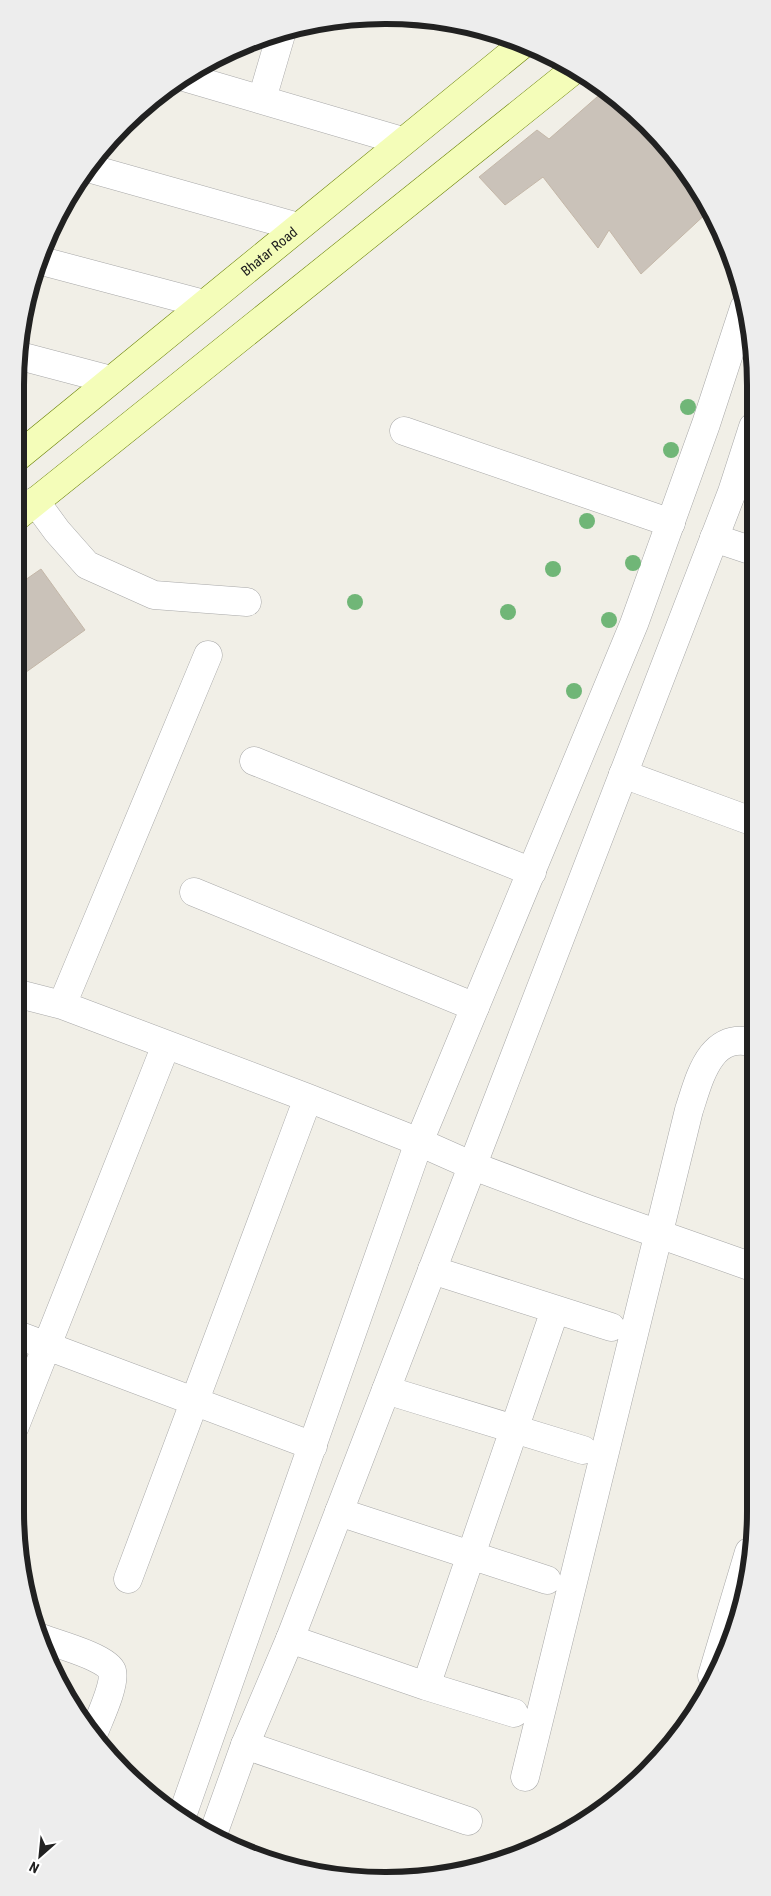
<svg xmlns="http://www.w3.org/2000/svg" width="771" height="1896" font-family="'Roboto Condensed',sans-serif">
<rect width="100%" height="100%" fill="#f1efe7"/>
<!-- building -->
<path fill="#cac2b9" stroke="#c4b7a8" d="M605,90L664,141L710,210L641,274L609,230L598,248L543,177L505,205L479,177L537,130L549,139Z
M41,569L85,630L15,680V587Z"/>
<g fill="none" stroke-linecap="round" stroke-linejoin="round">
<defs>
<path id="minor" d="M184,77L402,141
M262,99L282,31
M88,168L298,227
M38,260L204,304
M20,356L111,380
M404,431L671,523
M35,501L57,531L87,565L154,595L247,602
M714,538L753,551
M254,761L532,872
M623,774L754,822
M194,892L475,1007
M15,993L62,1005L308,1098L419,1142L473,1166L588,1209L755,1268
M62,1005L208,655
M432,1270L611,1327
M15,1334L313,1446
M386,1390L583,1450
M15,1426L166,1045
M339,1512L547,1580
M128,1579L308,1098
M38,1637C53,1643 107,1657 112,1671C116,1685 98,1721 93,1735
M290,1639L426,1686L514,1713
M712,1676L749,1552
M426,1686L555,1310
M245,1745L468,1821
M525,1777L689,1110C700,1077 710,1030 755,1043"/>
<path id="tertiary" d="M182,1816L419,1142L634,624L706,424L744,308
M212,1837L245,1745L290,1639L732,492L753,427"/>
<g id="secondary">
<path id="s1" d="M15,459L523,44"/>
<path d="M15,518L575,69"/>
</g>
</defs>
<!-- minor casing -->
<use href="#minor" stroke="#a8a8a8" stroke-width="29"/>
<!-- tertiary casing -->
<use href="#tertiary" stroke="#a8a8a8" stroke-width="29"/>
<!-- secondary casing -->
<use href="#secondary" stroke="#677f00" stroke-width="29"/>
<!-- minor -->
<use href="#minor" stroke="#fff" stroke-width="28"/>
<!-- tertiary -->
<use href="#tertiary" stroke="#fff" stroke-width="28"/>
<!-- secondary -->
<use href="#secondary" stroke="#f4fdb9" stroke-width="28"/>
</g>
<!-- trees -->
<g fill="#70b677">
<circle cx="688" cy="407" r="8"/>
<circle cx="671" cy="450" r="8"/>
<circle cx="587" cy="521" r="8"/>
<circle cx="633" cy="563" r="8"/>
<circle cx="553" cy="569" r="8"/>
<circle cx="355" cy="602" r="8"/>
<circle cx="508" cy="612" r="8"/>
<circle cx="609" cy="620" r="8"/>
<circle cx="574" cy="691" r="8"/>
</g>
<g text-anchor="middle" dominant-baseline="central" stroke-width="4" stroke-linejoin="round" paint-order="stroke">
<!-- street labels -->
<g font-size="14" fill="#212121" stroke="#fff">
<text stroke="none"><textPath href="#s1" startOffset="328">Bhatar Road</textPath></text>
</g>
</g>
<!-- crop -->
<path d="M0 0H771V1896H0ZM385 24H386A361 361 0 0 1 747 385V1511A361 361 0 0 1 386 1872H385A361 361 0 0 1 24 1511V385A361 361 0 0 1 385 24Z" fill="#ededed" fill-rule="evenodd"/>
<path fill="none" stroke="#212121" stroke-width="6" d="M385 24H386A361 361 0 0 1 747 385V1511A361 361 0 0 1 386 1872H385A361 361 0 0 1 24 1511V385A361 361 0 0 1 385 24Z"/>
<!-- north arrow -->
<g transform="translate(40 1856) rotate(207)" stroke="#ffffff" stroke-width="4" paint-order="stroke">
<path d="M0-4L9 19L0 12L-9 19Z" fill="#212121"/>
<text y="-8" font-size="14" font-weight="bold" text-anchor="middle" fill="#212121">N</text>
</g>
</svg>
